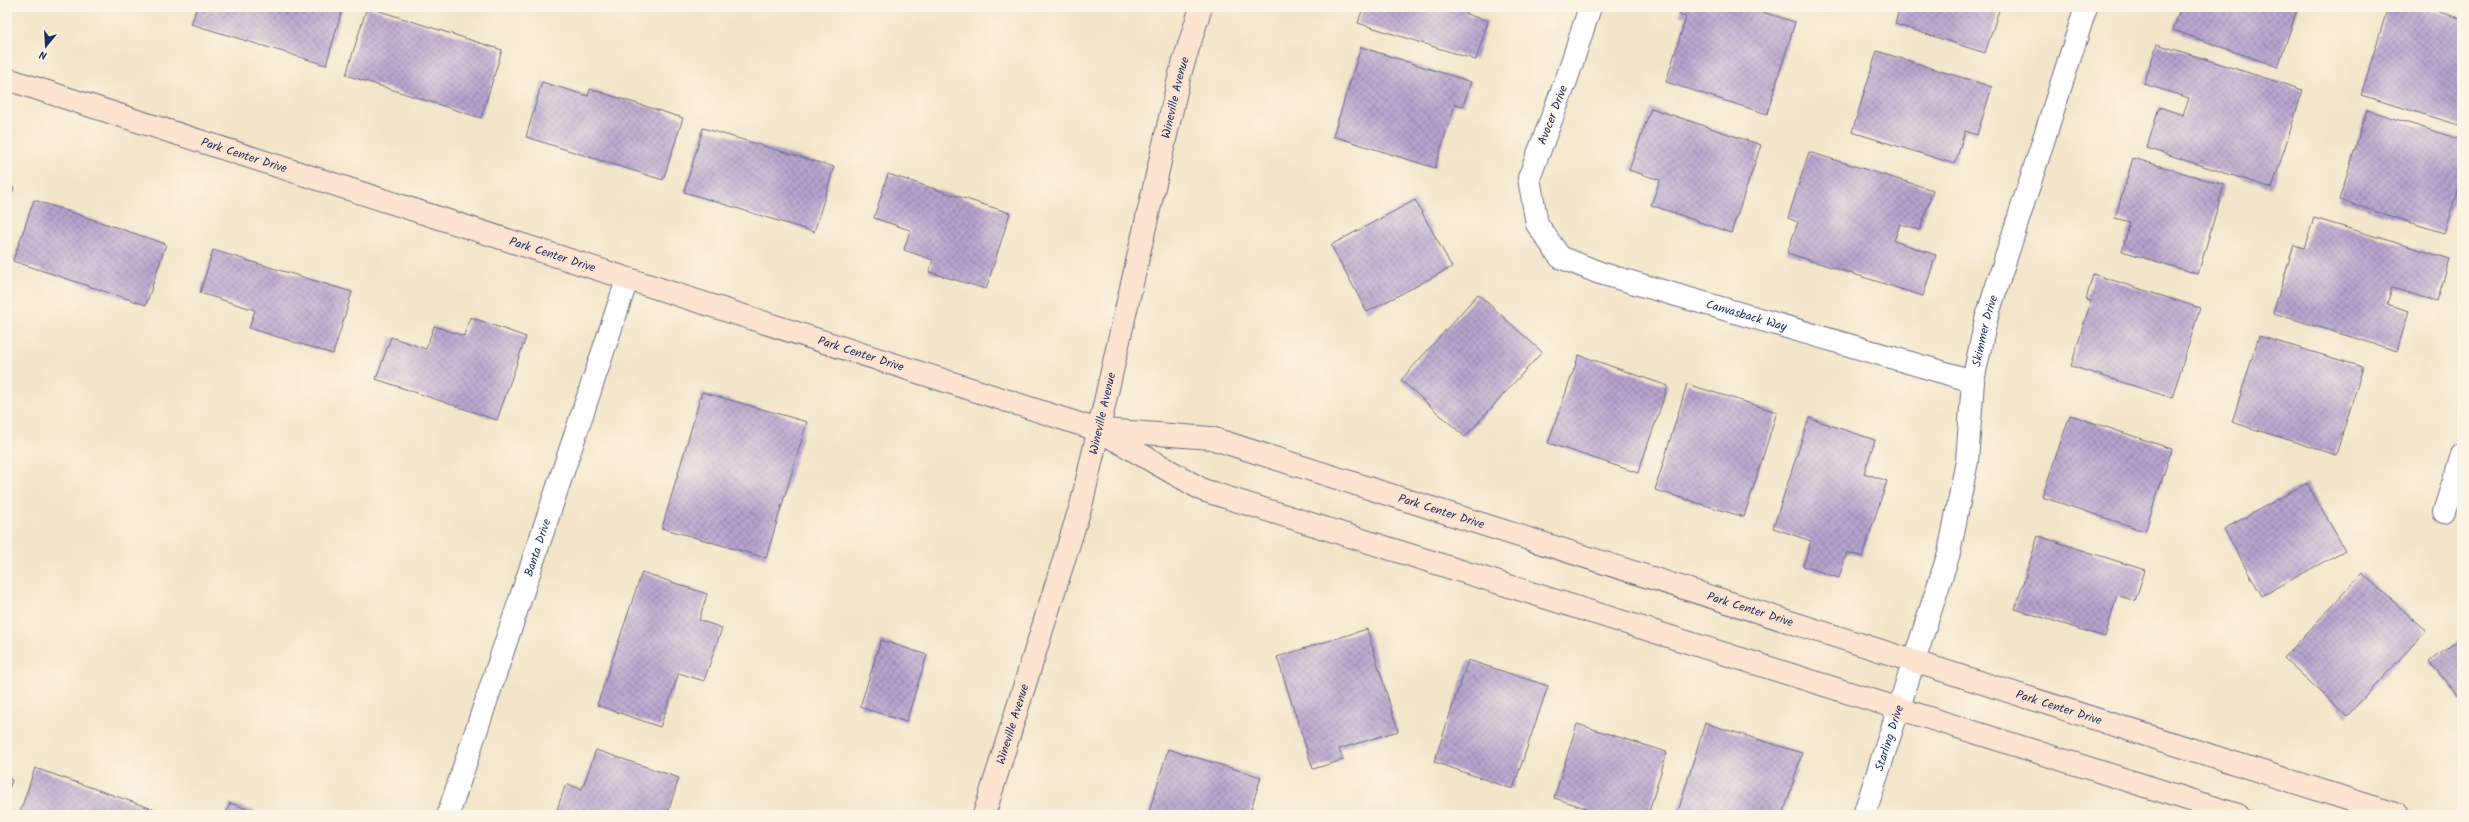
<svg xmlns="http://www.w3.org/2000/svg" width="2469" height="822" font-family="Kalam,sans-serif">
<defs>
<pattern id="building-cross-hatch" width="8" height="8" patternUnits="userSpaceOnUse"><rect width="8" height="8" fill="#b6a4ce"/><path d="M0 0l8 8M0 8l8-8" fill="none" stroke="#9386aa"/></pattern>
</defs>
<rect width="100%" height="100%" fill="#fcf5e5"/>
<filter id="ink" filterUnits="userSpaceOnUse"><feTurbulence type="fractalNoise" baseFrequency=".025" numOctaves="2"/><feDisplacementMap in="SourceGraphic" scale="8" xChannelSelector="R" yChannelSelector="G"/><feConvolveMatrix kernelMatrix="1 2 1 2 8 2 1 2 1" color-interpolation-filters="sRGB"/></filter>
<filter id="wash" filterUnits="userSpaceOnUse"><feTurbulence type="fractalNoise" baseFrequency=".012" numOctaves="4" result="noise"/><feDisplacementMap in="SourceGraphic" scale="16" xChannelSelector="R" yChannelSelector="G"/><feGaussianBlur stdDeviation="0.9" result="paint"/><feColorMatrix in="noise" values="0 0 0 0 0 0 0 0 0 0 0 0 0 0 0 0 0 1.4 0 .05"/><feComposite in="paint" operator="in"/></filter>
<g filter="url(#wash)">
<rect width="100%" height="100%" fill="#f3e5c9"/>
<g id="blocks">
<!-- building -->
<path fill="url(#building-cross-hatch)" d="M132,7H147L145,11Z
M197,7H343L326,65L191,24Z
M367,7L502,50L481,118L346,75Z
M1363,7H1468L1466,14L1488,21L1476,60L1358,23Z
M1681,7H1746L1795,22L1767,114L1666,82L1686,17L1679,15Z
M1900,7H2000L1985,53L1895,24Z
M2181,7H2298L2278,67L2173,30Z
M2388,7H2424L2462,19V126L2361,95Z
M2157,44L2303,90L2272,188L2147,148L2159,107L2183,115L2189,98L2144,84Z
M1361,47L1471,82L1463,106L1455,104L1435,168L1333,136Z
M1877,51L1992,87L1977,135L1965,131L1955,164L1852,132Z
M542,82L588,96L590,89L683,118L663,180L526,137Z
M1651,108L1761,145L1731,233L1651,205L1660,180L1629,170Z
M2367,110L2462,140V176L2444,233L2339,200Z
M703,128L834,167L814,232L684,192Z
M1809,152L1933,190L1920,230L1900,224L1894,241L1936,255L1923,296L1787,253L1798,222L1788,218Z
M2133,158L2224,185L2198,274L2122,251L2130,222L2115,218Z
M888,174L1010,213L986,289L929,272L933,260L904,250L910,230L874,218Z
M7,185L14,188L7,207Z
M34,200L166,244L146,305L13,261Z
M1415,200L1452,267L1367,312L1331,245Z
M2314,218L2450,259L2437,301L2392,288L2387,304L2409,311L2397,351L2273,313L2294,245L2304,248Z
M213,250L352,292L333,354L249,328L255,310L200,293Z
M2093,274L2200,308L2172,398L2071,366L2091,301L2086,300Z
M1478,294L1542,352L1465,437L1401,380Z
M470,317L526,337L497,420L376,379L391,337L426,349L434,326L464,336Z
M2259,336L2363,367L2336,455L2232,422Z
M1579,355L1668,386L1638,473L1548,443Z
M1687,384L1777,412L1744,517L1655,490Z
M702,392L807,422L766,558L662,528Z
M2070,415L2172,449L2145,531L2042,497Z
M1809,418L1875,440L1864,473L1887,481L1862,557L1847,552L1839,578L1803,566L1811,541L1773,528Z
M2307,483L2345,550L2262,596L2224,529Z
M2038,536L2145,570L2135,601L2117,595L2105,637L2015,609Z
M642,572L707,594L699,620L722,628L704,681L679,673L660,727L597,705Z
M2362,573L2426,631L2347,716L2284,658Z
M1367,629L1398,731L1339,749L1343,760L1313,769L1277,657Z
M2462,637V702L2430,662Z
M881,640L927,655L906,722L860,707Z
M1468,660L1548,686L1513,789L1434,762Z
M1705,723L1802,753L1783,815H1677Z
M1577,724L1667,752L1648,815H1583L1586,808L1554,798Z
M1168,749L1261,777L1249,815H1148Z
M596,750L679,778L667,815H555L566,784L582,789Z
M35,768L170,815H19Z
M7,778L12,780L7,795Z
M230,803L265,815H226Z"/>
</g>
</g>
<g filter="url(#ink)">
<use href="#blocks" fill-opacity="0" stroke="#676f83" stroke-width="1"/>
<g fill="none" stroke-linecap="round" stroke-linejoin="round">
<defs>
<g id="street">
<path id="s1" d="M1590,7L1567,78L1529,178L1537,224L1560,257L1600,273L1973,381"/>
<path d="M2444,512L2462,455"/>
<path id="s2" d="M448,815L627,280"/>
<path id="s3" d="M1864,815L1949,553L1967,461L1973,381L1986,320L2086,7"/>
</g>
<g id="secondary">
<path id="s4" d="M7,79L1098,430L1203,490L2238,815"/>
<path id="s5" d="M1104,430L1211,438L2398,815"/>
<path id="s6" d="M984,815L1082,502L1180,74L1201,7"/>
</g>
</defs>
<!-- street casing -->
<use href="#street" stroke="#676f83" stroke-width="24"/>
<!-- secondary casing -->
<use href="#secondary" stroke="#676f83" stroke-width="24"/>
<!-- street -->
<use href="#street" stroke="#fff" stroke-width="22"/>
<!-- secondary -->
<use href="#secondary" stroke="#fde4d1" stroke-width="22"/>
</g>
</g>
<g text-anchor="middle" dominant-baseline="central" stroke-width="3.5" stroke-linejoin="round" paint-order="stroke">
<!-- street labels -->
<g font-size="12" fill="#1b2f5e" stroke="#fcf5e5">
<text stroke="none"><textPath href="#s6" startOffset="743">Wineville Avenue</textPath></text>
<text transform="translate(1553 115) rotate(-69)">Avocer Drive</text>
<text stroke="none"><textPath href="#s4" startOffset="249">Park Center Drive</textPath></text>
<text stroke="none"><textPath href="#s4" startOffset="573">Park Center Drive</textPath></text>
<text stroke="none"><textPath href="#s1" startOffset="464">Canvasback Way</textPath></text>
<text stroke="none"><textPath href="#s3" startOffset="501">Skimmer Drive</textPath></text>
<text stroke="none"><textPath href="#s4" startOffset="897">Park Center Drive</textPath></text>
<text stroke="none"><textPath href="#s6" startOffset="419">Wineville Avenue</textPath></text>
<text stroke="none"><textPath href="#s5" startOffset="349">Park Center Drive</textPath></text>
<text stroke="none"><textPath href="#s2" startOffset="282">Banta Drive</textPath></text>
<text stroke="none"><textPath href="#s5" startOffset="673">Park Center Drive</textPath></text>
<text stroke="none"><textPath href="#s5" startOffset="997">Park Center Drive</textPath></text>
<text stroke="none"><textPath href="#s6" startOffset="95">Wineville Avenue</textPath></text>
<text stroke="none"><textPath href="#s3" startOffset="81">Starling Drive</textPath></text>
</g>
</g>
<!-- margin -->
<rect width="2469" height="822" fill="none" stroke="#fcf5e5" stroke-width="24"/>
<!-- north arrow -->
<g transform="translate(46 46) rotate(198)" stroke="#fcf5e5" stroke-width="3" paint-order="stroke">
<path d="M0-3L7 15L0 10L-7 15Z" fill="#1b2f5e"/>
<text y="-6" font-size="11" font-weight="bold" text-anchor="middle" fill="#1b2f5e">N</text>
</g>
</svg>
